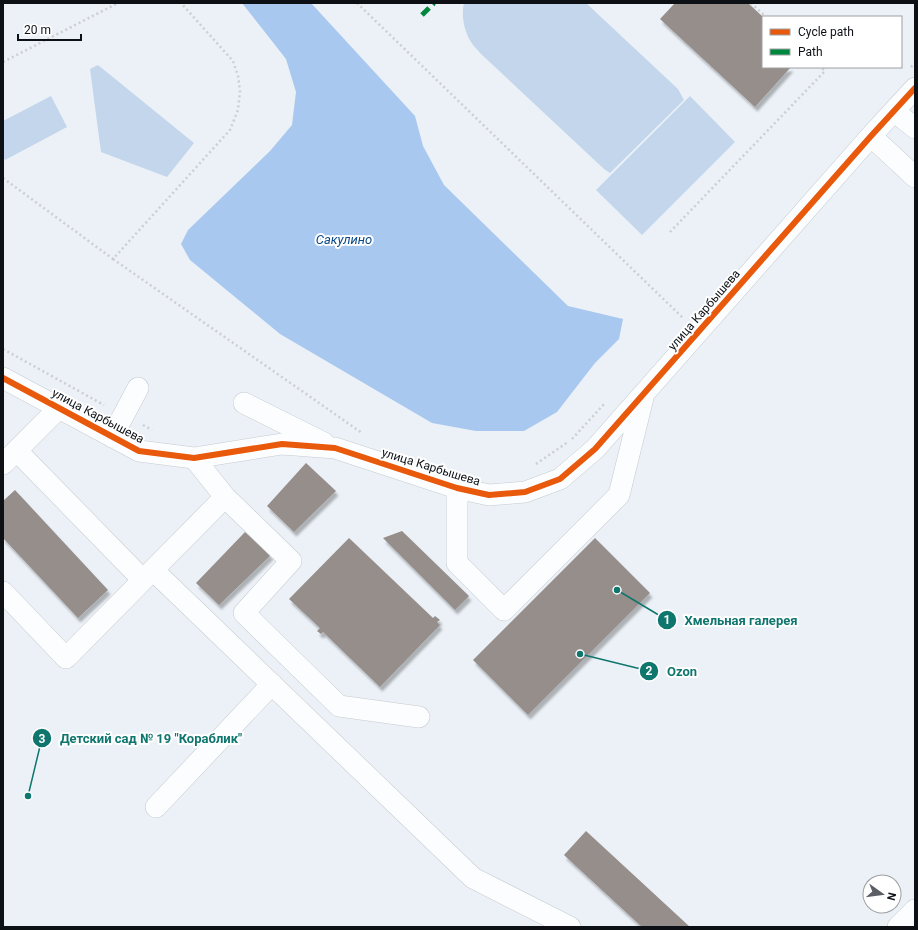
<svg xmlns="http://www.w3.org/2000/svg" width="918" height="930" font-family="Roboto,sans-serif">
<defs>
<filter id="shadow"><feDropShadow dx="2.5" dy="4.5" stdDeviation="1" flood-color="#0004"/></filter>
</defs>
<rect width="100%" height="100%" fill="#ebf1f7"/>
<!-- green -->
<path fill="#c3d6eb" d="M464,3H586L678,89L684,100L610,173L604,169L481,54C478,50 473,46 471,42C464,31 461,15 464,3Z
M98,65L194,143L167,177L101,152L90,69Z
M51,96L67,127L5,160L3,156V121Z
M690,96L735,142L642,235L596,190Z"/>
<!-- water -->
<path fill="#a8c8ef" d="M242,3H311L415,116L423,146L444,185L568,306L623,319L619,339L595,363L557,412L524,431H476L432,423L280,334L190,260L181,244L188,230L270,151L292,125L296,92L286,59Z"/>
<!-- building -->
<path fill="#968e8b" filter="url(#shadow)" d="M675,3H748L763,17V67H791L755,107L660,19Z
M306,463L336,491L294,532L267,506Z
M15,490L108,590L78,618L3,538V501Z
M402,531L469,596L455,610L383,538Z
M245,532L271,555L219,605L196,583Z
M349,538L433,618L435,616L440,620L437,622L440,625L380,687L323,632L321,634L317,631L320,628L289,599Z
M595,538L650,593L528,715L473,660Z
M586,831L690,927H642L564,855Z"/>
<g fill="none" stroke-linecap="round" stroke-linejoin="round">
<defs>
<path id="minor" d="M894,111L915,128
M871,136L915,177
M3,378L139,451L194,458L282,444L335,448L457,488L489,495L525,492L560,479L595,449L871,136L915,88
M244,403L324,443
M112,437L138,388
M17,451L143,580
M3,464L59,408
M457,488V563L504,610L619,495L643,398
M225,497L291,561L244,613L339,706L419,717
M153,570L473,878L570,927
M3,592L66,658L225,497L194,458
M156,807L272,684
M898,927L915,910"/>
</defs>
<!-- minor casing -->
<use href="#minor" stroke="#c6cbd1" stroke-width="22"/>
<!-- path -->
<path stroke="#cdced1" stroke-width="2.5" stroke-dasharray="2 3" stroke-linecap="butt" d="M357,3L683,318
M751,3L766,17
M3,62L118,3
M911,67L915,63
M3,178L113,259L230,130L238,110L240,91L238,76L233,61L181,3
M670,232L825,71L821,67
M113,259L362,433
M3,349L104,405
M143,425L152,430
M572,439L605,403
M536,464L568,442"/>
<!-- minor -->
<use href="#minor" stroke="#fcfdfe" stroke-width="21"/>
<!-- quiet -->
<path stroke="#00873e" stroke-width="5" stroke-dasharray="10 5" stroke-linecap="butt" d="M422,15L434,3"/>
<defs>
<path id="cycleway" d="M3,378L139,451L194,458L282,444L335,448L457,488L489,495L525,492L560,479L595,449L871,136L915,88"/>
</defs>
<!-- cycleway casing -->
<use href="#cycleway" stroke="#fff" stroke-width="8"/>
<!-- cycleway -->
<use href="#cycleway" stroke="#e8590c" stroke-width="6"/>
</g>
<g text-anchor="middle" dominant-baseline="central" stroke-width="4" stroke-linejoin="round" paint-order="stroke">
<!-- street labels -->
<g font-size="12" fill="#0d1116" stroke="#fff">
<text transform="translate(704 310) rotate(-49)">улица Карбышева</text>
<text transform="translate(98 416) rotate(28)">улица Карбышева</text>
<text transform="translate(431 467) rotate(17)">улица Карбышева</text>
</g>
<!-- water labels -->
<g font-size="13" font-style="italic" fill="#0a4a89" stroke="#fff">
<text x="344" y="239">Сакулино</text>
</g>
</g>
<!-- callouts -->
<path fill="none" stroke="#0f766e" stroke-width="1.5" d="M617 590L667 620M580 654L649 671M28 796L42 738"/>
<g fill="#0f766e" stroke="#fff" stroke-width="1.5">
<circle cx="617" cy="590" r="4"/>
<circle cx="580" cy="654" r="4"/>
<circle cx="28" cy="796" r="4"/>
<circle cx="667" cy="620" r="10"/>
<circle cx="649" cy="671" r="10"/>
<circle cx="42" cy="738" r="10"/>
</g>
<g font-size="12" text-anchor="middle" font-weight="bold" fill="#fff">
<text x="667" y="624">1</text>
<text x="649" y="675">2</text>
<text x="42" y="743">3</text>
</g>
<g font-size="13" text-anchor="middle" font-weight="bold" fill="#0f766e" stroke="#fff" stroke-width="4" stroke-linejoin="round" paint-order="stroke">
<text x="741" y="625">Хмельная галерея</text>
<text x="682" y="676">Ozon</text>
<text x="151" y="743">Детский сад № 19 "Кораблик"</text>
</g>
<!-- border -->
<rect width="918" height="930" fill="none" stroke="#0d1116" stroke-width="8"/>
<!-- legend -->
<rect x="762" y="16" width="140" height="52" fill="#ffffff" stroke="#9ea0a2"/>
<rect x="770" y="29" width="20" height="6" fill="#e8590c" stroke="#9ea0a2"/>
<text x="798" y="36" font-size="12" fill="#0d1116">Cycle path</text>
<rect x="770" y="49" width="20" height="6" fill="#00873e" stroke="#9ea0a2"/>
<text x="798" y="56" font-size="12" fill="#0d1116">Path</text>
<!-- north arrow -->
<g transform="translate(882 894) rotate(104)"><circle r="19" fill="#ffffff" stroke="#9ea0a2"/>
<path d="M0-3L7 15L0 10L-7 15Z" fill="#5b5f65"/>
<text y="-6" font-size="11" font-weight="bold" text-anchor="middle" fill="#0d1116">N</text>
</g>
<!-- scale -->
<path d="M18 34v6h63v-6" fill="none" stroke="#0d1116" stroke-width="2"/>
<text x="24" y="34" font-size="12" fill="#0d1116" stroke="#ffffff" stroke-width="3" paint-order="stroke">20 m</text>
</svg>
